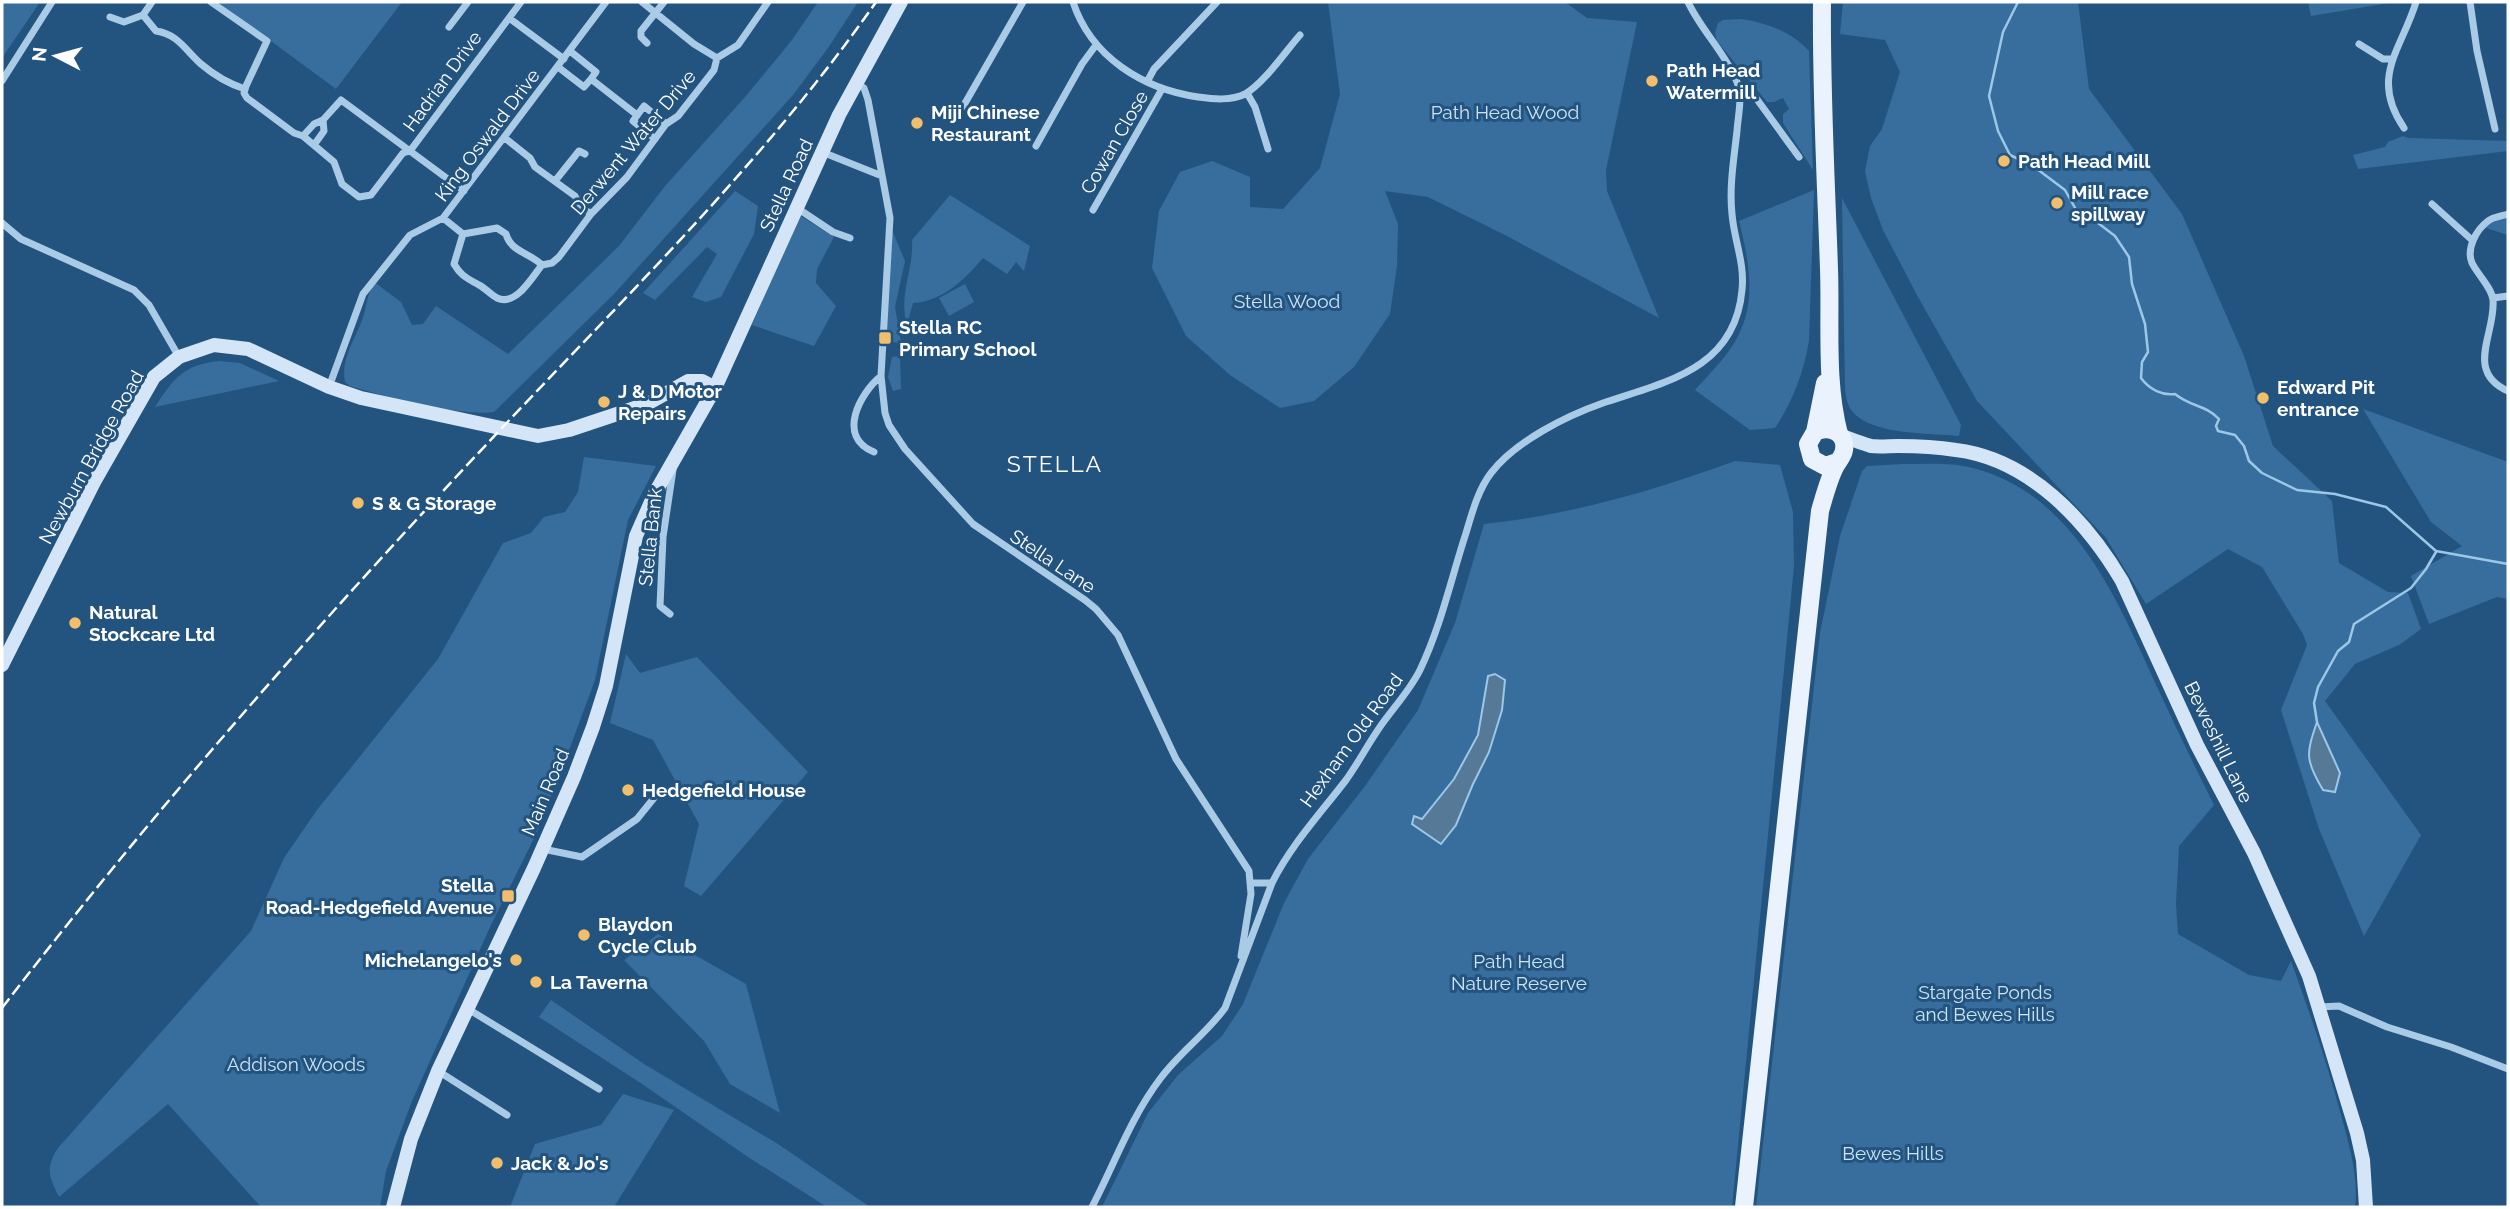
<svg xmlns="http://www.w3.org/2000/svg" width="2510" height="1209" font-family="Raleway,sans-serif">
<rect width="100%" height="100%" fill="#23547f"/>
<!-- green -->
<path fill="#376e9d" d="M2,2H40L2,58Z
M218,2H402L336,89Z
M818,2H858L828,48L793,95L614,294L494,412C461,417 383,396 350,386L345,382C340,357 358,336 364,314C367,302 368,293 374,282L401,302L412,325L423,324L436,306L508,354L619,246L665,186L745,97L792,40Z
M1328,2H1565L1587,18L1637,22L1606,170L1607,191L1659,318L1507,236L1428,197L1385,191L1398,224L1397,266L1390,314L1354,367L1314,401L1280,408L1230,375L1186,336L1152,268L1159,211L1180,172L1212,161L1250,177V207L1283,209L1320,168L1340,94Z
M1843,2H2078L2089,89L2182,214L2244,356L2273,446L2332,501L2339,563L2388,592L2408,593L2421,629L2399,645L2355,664L2325,701L2421,835L2364,936L2319,829L2281,710L2307,645L2303,634L2262,567L2228,549L2146,604L2106,538L1977,401L1918,297L1883,230L1871,198L1865,171L1870,146L1882,129L1900,72L1885,40L1840,34Z
M2308,2H2395L2311,16Z
M1741,19C1764,22 1793,32 1809,51L1813,170L1783,123V114L1789,109L1783,98L1774,102H1767L1717,41L1715,33L1718,23L1723,20Z
M2403,136L2408,138L2508,141V151L2358,169L2353,155L2385,147L2388,142Z
M1814,190L1809,341C1803,374 1793,401 1775,428L1750,430L1695,390C1710,373 1730,354 1739,334C1757,298 1748,257 1739,221Z
M735,191L758,206L754,234L721,297L706,302L692,297L717,254L707,247L655,300L643,293Z
M950,195L1030,246L1024,271L1016,262L1007,274L983,258C964,280 943,301 913,303L907,324C898,296 914,269 912,240Z
M1842,198L1961,425L1959,436C1929,433 1870,435 1852,411C1847,405 1846,396 1845,389Z
M2508,214V235L2483,227Z
M799,215L834,237L817,269L816,283L836,306L814,346L752,325Z
M892,230L905,261L895,307L901,342C895,345 891,340 886,336Z
M965,284L974,302L949,316L939,298Z
M900,356L901,389L893,391L888,377L892,357Z
M219,361L240,363L279,381L155,407C174,378 183,365 219,361Z
M2363,409L2508,462V599L2497,597L2429,624L2411,576L2462,546L2431,522Z
M584,457L656,466L628,520L595,680L568,753L537,832L491,925L412,1101L386,1171L380,1207H261L168,1104L59,1197C49,1177 45,1168 58,1148L251,931L284,858L317,810L438,659L503,543L531,533L544,517L565,512L578,492Z
M1735,461L1780,465L1793,512L1794,566L1732,1207H1102L1148,1113L1178,1075L1222,1036L1243,1004L1284,903L1308,859L1365,786L1418,710L1455,623L1484,524C1570,515 1653,491 1735,461Z
M1903,464C1926,464 1951,462 1973,468C2076,495 2118,602 2158,689C2176,728 2195,767 2214,805L2179,846L2176,904L2178,934L2249,975L2281,981L2291,961C2309,1011 2326,1060 2340,1111C2348,1142 2359,1175 2355,1207H1756L1820,633L1840,536L1862,471L1867,466Z
M626,654L640,673L697,657L808,772L701,896L684,886L699,824L653,740L610,723Z
M658,934L746,984L780,1113L730,1084L704,1041L624,960Z
M551,1000L644,1064L778,1144L870,1207H827L748,1157L642,1084L539,1017Z
M623,1094L674,1110L614,1207H510L535,1144L601,1125Z"/>
<!-- water -->
<path fill="#567998" stroke="#9dc7e7" stroke-width="2" d="M1495,674L1505,680L1502,710L1489,752L1473,784L1456,825L1441,844L1412,824L1414,816L1422,819L1454,779L1478,735L1488,676Z
M2317,722L2340,773L2335,792L2323,790C2305,760 2306,754 2317,722Z"/>
<g fill="none" stroke-linecap="round" stroke-linejoin="round">
<!-- stream -->
<path stroke="#9dc7e7" stroke-width="2.5" d="M2018,2L2003,32L1989,96L1998,131L2010,155L2033,166L2065,190L2079,215L2098,223L2115,236L2129,257L2132,284L2145,324L2148,352L2142,362L2141,378C2149,389 2162,396 2175,394C2191,407 2206,405 2219,419L2216,426L2218,431L2235,435L2244,446L2249,461L2262,473L2297,490L2335,494L2386,507L2436,551L2508,564
M2317,722L2314,703L2318,687L2338,651L2349,642L2354,624L2411,588L2426,569L2436,552"/>
<!-- street -->
<path stroke="#a9cbe6" stroke-width="7" d="M152,2L143,15L156,31C178,34 186,51 201,64C214,75 229,84 245,89
M211,2L267,41L246,86L244,93L247,98L294,133L303,136L314,124L323,120L341,100L464,191
M642,2L694,44L717,58
M1073,2C1091,57 1143,89 1198,97C1213,99 1231,101 1245,94C1264,83 1285,52 1300,35
M2470,2L2477,51L2495,129
M110,17L124,22L143,15
M509,18L521,2
M449,27L468,2
M647,43L641,37V31L664,2
M2359,44L2383,59H2392
M570,51L596,72L591,79L637,115
M558,67L584,87L591,79
M2,81L52,2
M1147,82L1154,69L1217,2
M857,83L864,88L868,100L890,218L881,376L885,413L889,425L905,449L973,524L1085,600L1096,609L1118,635L1176,759L1249,871L1251,894L1241,956
M1739,90L1756,98L1799,157
M1247,93L1255,107L1268,149
M953,117L964,105L1023,2
M2404,128C2369,77 2402,49 2416,2
M303,136L334,162L342,184L359,197L371,195L403,153L410,151L509,18L564,59
M505,138L530,158L535,167L575,196L580,206L591,214
M655,139L633,121L644,106L666,124
M314,145L324,131L323,120
M1036,146L1082,64L1096,45
M822,152L882,176
M555,181L579,151L585,154
M2432,204L2472,240
M797,208L833,232L850,238
M1093,210L1162,89
M2508,214C2502,216 2493,217 2488,221C2476,230 2466,249 2472,263C2478,275 2492,288 2493,300C2496,333 2464,371 2508,391
M443,218L463,234L497,228L506,234C511,252 530,253 542,265
M2,223L21,239L134,290L149,305L179,357
M463,234L454,264C461,276 467,278 479,285C485,288 490,294 497,298C516,307 532,277 542,265L552,263L559,257L591,214L627,177L666,124L678,116L714,70L717,58L738,45L768,2
M2493,298L2508,296
M329,387L363,294L410,235L443,218L606,2
M874,452C836,437 860,393 881,376
M670,614L660,606L663,537L673,470
M543,849L582,857L637,819L654,798
M1250,883H1272
M2320,1007L2339,1006L2387,1027L2451,1047L2508,1069
M468,1009L599,1089
M438,1071L507,1115
M1092,1207C1114,1165 1131,1117 1160,1079C1179,1053 1206,1034 1225,1008L1272,883C1291,845 1320,814 1346,780C1359,762 1369,742 1382,724C1395,706 1410,690 1420,670C1441,626 1451,579 1466,533C1472,513 1478,490 1491,473C1516,441 1566,416 1603,403C1666,382 1735,369 1742,290C1745,263 1734,240 1732,214C1729,187 1734,158 1737,131C1738,115 1743,97 1737,82C1726,54 1701,30 1688,2"/>
<!-- secondary -->
<path stroke="#d3e5f6" stroke-width="14" d="M1841,436C1851,439 1861,443 1871,446C1879,447 1889,446 1898,446C1917,446 1937,447 1956,450C2029,459 2086,520 2122,581L2197,745L2254,853L2309,976L2357,1133L2363,1160L2366,1207
M2,665L94,482L154,377L179,357L214,345L248,349L329,387L361,398L538,436L569,430L647,404L688,381H702L715,388
M393,1207L411,1139L438,1071L534,868L574,777L593,727L606,686L636,536L655,493L715,388L839,115L901,2"/>
<!-- primary -->
<path stroke="#eaf3fd" stroke-width="18" d="M1822,2C1821,91 1826,180 1829,269C1831,324 1825,380 1839,434
M1815,432L1825,383
M1744,1207L1820,511C1824,497 1828,482 1834,469C1837,462 1843,457 1844,450C1847,432 1828,425 1815,432L1808,444L1812,459L1825,466L1837,462"/>
<!-- rail -->
<path stroke="#fff" stroke-width="2.5" stroke-dasharray="12 5" stroke-linecap="butt" d="M2,1008C158,805 325,616 500,430C631,291 767,158 876,2"/>
</g>
<!-- markers -->
<g fill="#f1be6c" stroke="#23547f" stroke-width="2.5">
<circle cx="1652" cy="81" r="7"/>
<circle cx="917" cy="123" r="7"/>
<circle cx="2004" cy="161" r="7"/>
<circle cx="2057" cy="203" r="7"/>
<rect x="878" y="331" width="14" height="14" rx="3.5"/>
<circle cx="2263" cy="398" r="7"/>
<circle cx="604" cy="402" r="7"/>
<circle cx="358" cy="503" r="7"/>
<circle cx="75" cy="623" r="7"/>
<circle cx="628" cy="790" r="7"/>
<rect x="501" y="889" width="14" height="14" rx="3.5"/>
<circle cx="584" cy="935" r="7"/>
<circle cx="516" cy="960" r="7"/>
<circle cx="536" cy="982" r="7"/>
<circle cx="497" cy="1163" r="7"/>
</g>
<g text-anchor="middle" dominant-baseline="central" stroke-width="6" stroke-linejoin="round" paint-order="stroke">
<!-- poi labels -->
<g font-size="19" font-weight="bold" fill="#fff" stroke="#23547f" text-anchor="start">
<text x="1666" y="70">Path Head<tspan x="1666" dy="22">Watermill</tspan></text>
<text x="931" y="112">Miji Chinese<tspan x="931" dy="22">Restaurant</tspan></text>
<text x="2018" y="161">Path Head Mill</text>
<text x="2071" y="192">Mill race<tspan x="2071" dy="22">spillway</tspan></text>
<text x="899" y="327">Stella RC<tspan x="899" dy="22">Primary School</tspan></text>
<text x="2277" y="387">Edward Pit<tspan x="2277" dy="22">entrance</tspan></text>
<text x="618" y="391">J &amp; D Motor<tspan x="618" dy="22">Repairs</tspan></text>
<text x="372" y="503">S &amp; G Storage</text>
<text x="89" y="612">Natural<tspan x="89" dy="22">Stockcare Ltd</tspan></text>
<text x="642" y="790">Hedgefield House</text>
<text x="494" y="885" text-anchor="end">Stella<tspan x="494" dy="22">Road-Hedgefield Avenue</tspan></text>
<text x="598" y="924">Blaydon<tspan x="598" dy="22">Cycle Club</tspan></text>
<text x="502" y="960" text-anchor="end">Michelangelo's</text>
<text x="550" y="982">La Taverna</text>
<text x="511" y="1163">Jack &amp; Jo's</text>
</g>
<!-- street labels -->
<g font-size="19" fill="#fff" stroke="#23547f">
<text transform="translate(442 81) rotate(-54)">Hadrian Drive</text>
<text transform="translate(487 135) rotate(-53)">King Oswald Drive</text>
<text transform="translate(633 142) rotate(-50)">Derwent Water Drive</text>
<text transform="translate(1114 142) rotate(-60)">Cowan Close</text>
<text transform="translate(786 185) rotate(-65)">Stella Road</text>
<text transform="translate(91 457) rotate(-61)">Newburn Bridge Road</text>
<text transform="translate(650 537) rotate(-84)">Stella Bank</text>
<text transform="translate(1053 561) rotate(34)">Stella Lane</text>
<text transform="translate(1351 740) rotate(-54)">Hexham Old Road</text>
<text transform="translate(2219 742) rotate(64)">Beweshill Lane</text>
<text transform="translate(545 792) rotate(-67)">Main Road</text>
</g>
<!-- park labels -->
<g font-size="19" fill="#cce3f5" stroke="#23547f">
<text x="1505" y="112">Path Head Wood</text>
<text x="1287" y="301">Stella Wood</text>
<text x="1519" y="961">Path Head<tspan x="1519" dy="22">Nature Reserve</tspan></text>
<text x="1985" y="992">Stargate Ponds<tspan x="1985" dy="22">and Bewes Hills</tspan></text>
<text x="296" y="1064">Addison Woods</text>
<text x="1893" y="1153">Bewes Hills</text>
</g>
<!-- quarter labels -->
<g font-size="23" letter-spacing="2" fill="#fff" stroke="#23547f">
<text x="1055" y="463">STELLA</text>
</g>
</g>
<!-- border -->
<rect width="2510" height="1209" fill="none" stroke="#ffffff" stroke-width="7"/>
<!-- north arrow -->
<g transform="translate(56 56) rotate(276)" stroke="#23547f" stroke-width="5" paint-order="stroke">
<path d="M0-5L12 26L0 18L-12 26Z" fill="#ffffff"/>
<text y="-10" font-size="19" font-weight="bold" text-anchor="middle" fill="#ffffff">N</text>
</g>
</svg>
